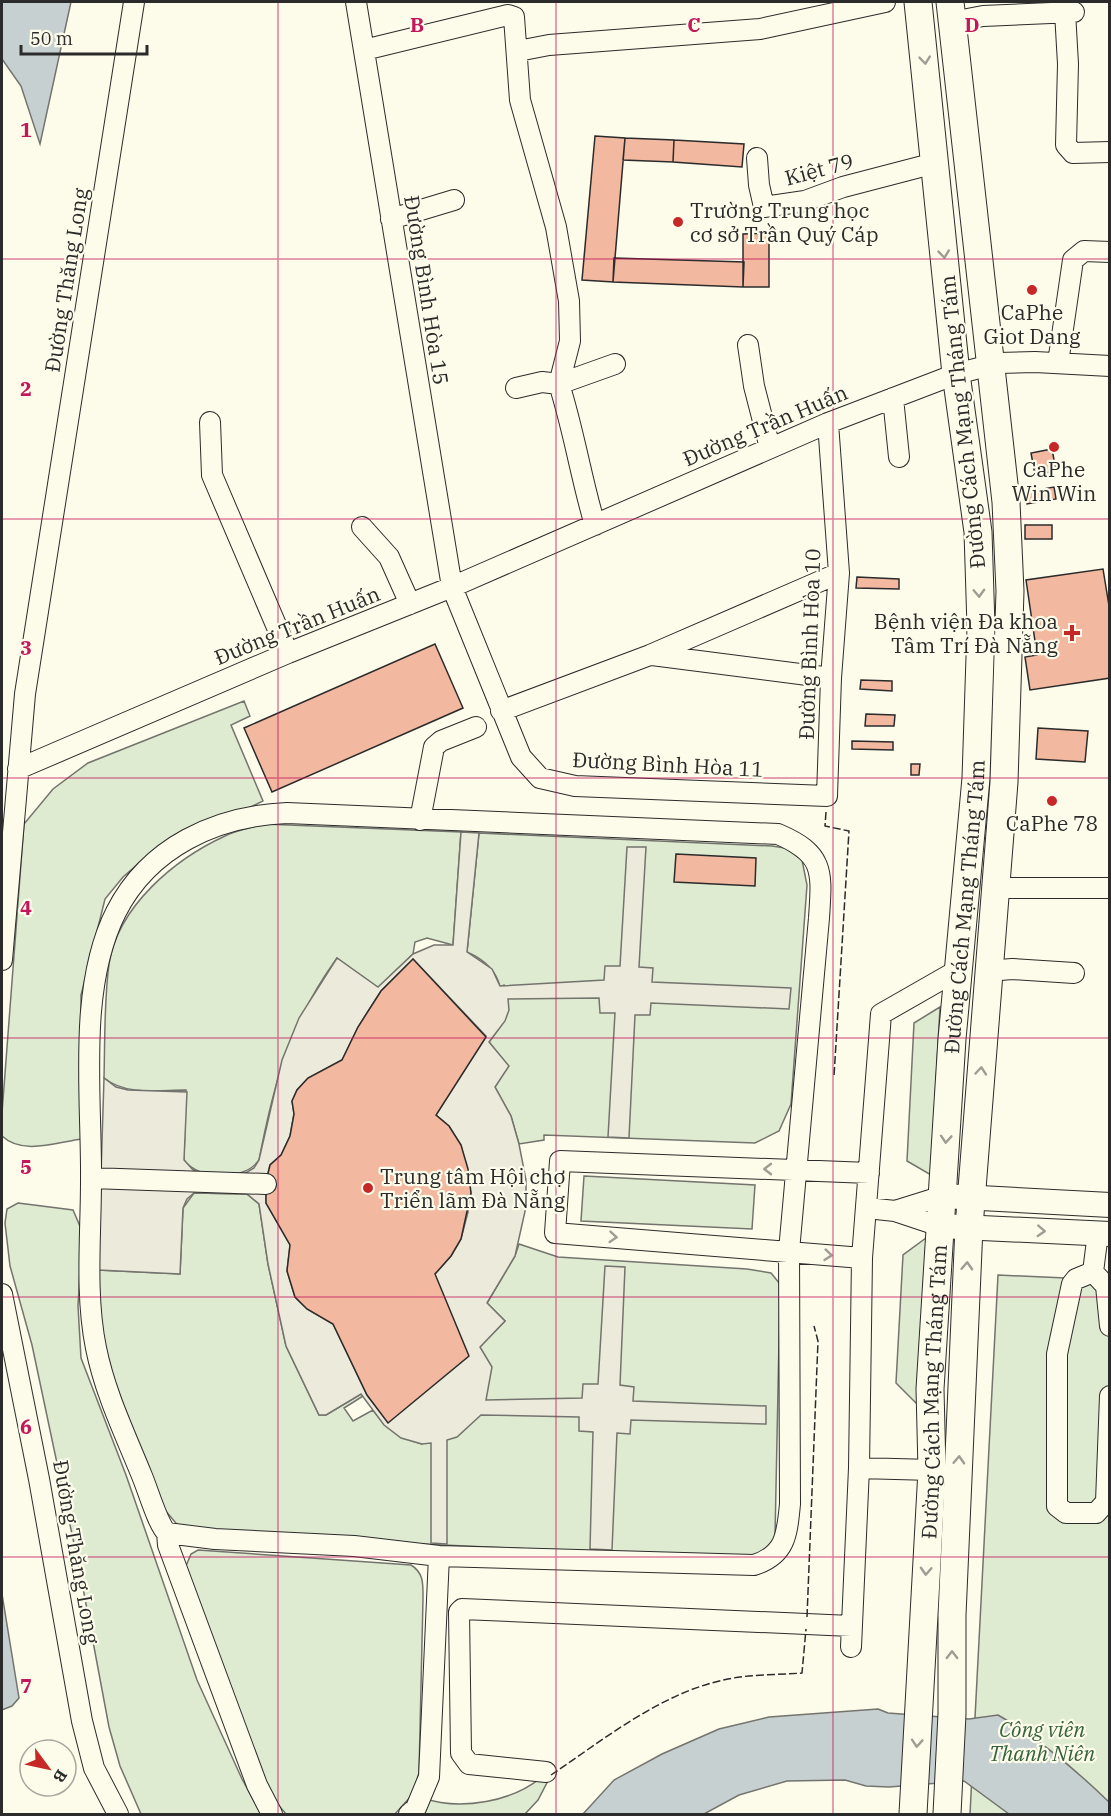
<svg xmlns="http://www.w3.org/2000/svg" width="1111" height="1816" font-family="'IBM Plex Serif',serif">
<rect width="100%" height="100%" fill="#fdfbea"/>
<!-- green -->
<path fill="#deebd1" stroke="#74746e" stroke-width="1.5" d="M244,701L250,716L231,725L263,801L145,858L123,877L105,899L81,995V1139C55,1143 22,1155 2,1136V1113L24,824L53,789L88,763Z
M264,824L461,832L453,945L427,938L415,942L413,954L378,988L337,958C290,1023 274,1082 259,1160C245,1181 199,1181 184,1160L186,1090C158,1090 127,1096 104,1078C105,1040 104,1001 109,964C118,906 175,859 225,836C237,830 251,828 264,824Z
M479,833L772,846L785,848L802,860L807,885L791,1104L779,1131L755,1143L544,1135V1140L519,1144L511,1116L495,1087L508,1066L489,1042C507,1018 510,1015 504,985L500,987C496,969 483,959 467,952Z
M940,1007L931,1175L907,1161L914,1023Z
M584,1176L755,1185L752,1229L581,1221Z
M194,1193L247,1194L259,1204L268,1264L286,1346L319,1415H326L361,1394L363,1396L344,1408L353,1421L373,1410C387,1429 399,1438 422,1444L480,1347L505,1321L487,1303L515,1256L519,1244L558,1257L747,1269L771,1273L780,1284V1292L775,1536L771,1547L752,1559L200,1534L180,1528L165,1510L112,1382L101,1348L98,1270L180,1274L183,1208Z
M18,1203L73,1210L82,1231L78,1306L81,1358L126,1475L197,1680L242,1779L261,1814H141L120,1766L109,1727L80,1572L32,1345L10,1266L5,1223L7,1209Z
M926,1238L920,1407L896,1383L903,1255Z
M998,1275L1109,1280V1814H970Z
M198,1550L411,1565C424,1573 423,1584 423,1599L419,1773L412,1795L395,1814H286L269,1794L186,1566L191,1554Z
M544,1775H551L538,1800L525,1814H407L423,1798C460,1811 514,1802 544,1775Z"/>
<!-- parking -->
<path fill="#eceadb" stroke="#74746e" stroke-width="1.5" fill-rule="evenodd" d="M461,832L479,833L467,952L492,969L500,986L604,980L605,966H620L627,847H646L639,967L653,968L652,982L791,988L789,1009L651,1003L650,1015H635L629,1138L608,1137L615,1013H600L599,998L508,999L509,1010L505,1021L489,1042L509,1066L495,1087L511,1116L519,1144L526,1180V1207L515,1256L487,1303L505,1321L480,1347L492,1367L486,1400L582,1398L583,1384H598L605,1266L625,1267L620,1385L634,1387L633,1401L766,1406V1424L631,1420L630,1434L617,1433L612,1550L590,1549L593,1432L579,1431V1417L481,1415L457,1437L447,1440V1544L431,1543V1443L422,1444L401,1438L384,1425L361,1394L326,1415H319L286,1346L268,1264L259,1204L247,1194L194,1193L187,1199L183,1208L180,1274L98,1270L104,1078L116,1087L128,1090L187,1092L184,1160L193,1170L201,1174H244L254,1168L259,1160L282,1060L299,1018L337,958L378,987L413,954L434,945H453ZM413,959L486,1036L436,1115L449,1126L461,1145L471,1193L468,1212L461,1239L451,1256L435,1274L388,1422L367,1395L333,1324L307,1309L295,1297L287,1271L290,1245L266,1203V1182L270,1165L281,1155L290,1136L294,1114L292,1101L297,1090L308,1078L342,1060L358,1027L381,991Z"/>
<!-- water -->
<path fill="#c7d0d0" stroke="#74746e" stroke-width="1.5" d="M2,2H71L40,144L21,86L2,59Z
M2,1594L19,1698L12,1706L2,1710Z
M878,1709L888,1713L969,1719L998,1715C1040,1739 1075,1769 1110,1803L1109,1814H1009L964,1781L889,1787L866,1786L845,1780L787,1781L739,1795L704,1814H583L614,1780L662,1754L719,1729L769,1717Z"/>
<!-- building -->
<path fill="#f2b8a0" stroke="#2b2b2b" stroke-width="1.5" d="M595,136L625,138L613,282L582,280Z
M625,138L674,140L673,162L623,160Z
M674,140L744,144L742,167L673,162Z
M769,233V287H743V234Z
M614,258L744,262L743,287L613,282Z
M1052,449L1056,471L1035,475L1031,453Z
M1054,487L1056,499L1027,504L1025,492Z
M1025,525H1052V539H1025Z
M1103,569L1110,612V678L1030,690L1025,657L1037,655L1026,580Z
M857,577L899,579V589L856,588Z
M435,644L463,708L272,792L244,728Z
M861,680L892,681V691L860,689Z
M866,714L895,715L894,726H865Z
M1038,728L1088,731L1085,762L1036,759Z
M852,741L893,742V750L852,749Z
M911,764H920L919,775H911Z
M676,854L756,858L755,886L674,882Z
M413,959L486,1037L436,1115L449,1126L461,1145L468,1169L471,1193L461,1239L451,1256L435,1274L469,1356L388,1423L367,1395L333,1324L307,1309L295,1297L287,1271L290,1245L266,1203V1182L270,1165L281,1155L290,1136L294,1114L292,1101L297,1090L308,1078L342,1060L358,1027L381,991Z"/>
<g fill="none" stroke-linecap="round" stroke-linejoin="round">
<defs>
<path id="minor" d="M356,2L452,587L521,757L540,778L575,786L827,796L831,678L839,573L828,423
M1065,12L1068,64L1066,145L1073,153L1110,152
M952,22L983,16L1074,12
M364,50L508,15L514,17L520,100L556,227L569,301L570,341L559,384L615,364
M518,51L549,45L760,29L885,2
M757,158L759,185L764,207L805,201L843,187L935,163
M391,219L454,200
M748,345L754,386L770,448
M1058,363L1073,260L1084,251L1110,252
M516,388L542,382L559,384C574,431 581,478 595,525
M893,398L899,457
M210,422L212,475L288,653
M362,527L389,557L410,604
M652,655L831,678
M501,711L650,655L839,573
M18,769L288,653L452,587L828,423L956,374L998,363L1035,362L1110,366
M420,820L434,747L441,741L476,727
M994,888H1110
M2,960L25,694L134,2
M988,971L1012,969L1074,973
M91,1178L266,1184
M867,1208L895,1211L940,1226
M895,1211L943,1196
M862,1258L555,1233L560,1161L869,1173
M1093,1272L1076,1279L1072,1284L1057,1354V1506L1066,1513H1096L1106,1502L1110,1396
M1093,1272L1106,1286L1110,1326
M1093,1272L1098,1233
M2,1294L39,1479L82,1721L94,1768L118,1814
M859,1468L932,1470
M167,1533C158,1525 148,1490 142,1476C125,1434 105,1393 96,1348C85,1294 91,1236 91,1181C92,1097 77,989 116,912C149,847 216,816 287,813L778,834C825,854 822,872 819,918L789,1251L790,1504C787,1534 786,1555 754,1565L439,1556L354,1546L215,1539L167,1533L168,1545L257,1785L272,1814
M851,1647L859,1468L862,1258L881,1014L958,970
M546,1772L469,1764L461,1753L459,1612L462,1609L851,1626
M409,1814L416,1808L429,1777L439,1556"/>
<path id="major" d="M943,1196L1110,1205
M940,1226L1110,1234"/>
<g id="highway">
<path id="s1" d="M913,1814L932,1470L930,1389L952,1039L976,778L981,627L978,532L956,374L918,2"/>
<path d="M947,1814L952,1714V1615L969,1227L1004,782L1010,591L1006,502L950,2"/>
</g>
</defs>
<!-- minor casing -->
<use href="#minor" stroke="#2b2b2b" stroke-width="22"/>
<!-- major casing -->
<use href="#major" stroke="#2b2b2b" stroke-width="26"/>
<!-- highway casing -->
<use href="#highway" stroke="#2b2b2b" stroke-width="29"/>
<!-- minor -->
<use href="#minor" stroke="#fdfbea" stroke-width="20"/>
<!-- major -->
<use href="#major" stroke="#fdfbea" stroke-width="24"/>
<!-- highway -->
<use href="#highway" stroke="#fdfbea" stroke-width="27"/>
<!-- fence -->
<path stroke="#2b2b2b" stroke-width="1.5" stroke-dasharray="8 3" stroke-linecap="butt" d="M826,812L825,826L849,831L834,1076
M807,1617L818,1341L814,1326
M551,1775C606,1738 662,1692 728,1679C752,1674 778,1675 802,1673L806,1629"/>
</g>
<!-- one-way arrows -->
<defs><path id="oneway-chevron" d="M-2-3.5L2.5 0L-2 3.5" fill="none" stroke-width="1.6" stroke-linecap="round" stroke-linejoin="round" transform="scale(1.5)"/></defs>
<g stroke="#9e9d94">
<use href="#oneway-chevron" transform="translate(925 60) rotate(84)"/>
<use href="#oneway-chevron" transform="translate(944 254) rotate(84)"/>
<use href="#oneway-chevron" transform="translate(979 593) rotate(88)"/>
<use href="#oneway-chevron" transform="translate(981 1071) rotate(-85)"/>
<use href="#oneway-chevron" transform="translate(946 1139) rotate(94)"/>
<use href="#oneway-chevron" transform="translate(768 1169) rotate(-180)"/>
<use href="#oneway-chevron" transform="translate(1041 1231) rotate(3)"/>
<use href="#oneway-chevron" transform="translate(613 1237) rotate(5)"/>
<use href="#oneway-chevron" transform="translate(828 1255) rotate(6)"/>
<use href="#oneway-chevron" transform="translate(967 1266) rotate(-87)"/>
<use href="#oneway-chevron" transform="translate(959 1460) rotate(-87)"/>
<use href="#oneway-chevron" transform="translate(926 1571) rotate(93)"/>
<use href="#oneway-chevron" transform="translate(952 1655) rotate(-90)"/>
<use href="#oneway-chevron" transform="translate(917 1743) rotate(94)"/>
</g>
<!-- grid -->
<path fill="none" stroke="#c2185b" stroke-width="1.5" stroke-opacity="0.55" d="M278,2V1814M556,2V1814M833,2V1814M2,259H1110M2,519H1110M2,778H1110M2,1038H1110M2,1297H1110M2,1557H1110"/>
<!-- markers -->
<g fill="#c62828" stroke="#fdfbea" stroke-width="2">
<circle cx="678" cy="222" r="6"/>
<circle cx="1032" cy="290" r="6"/>
<circle cx="1054" cy="447" r="6"/>
<path d="M1069 624h6v6h6v6h-6v6h-6v-6h-6v-6h6z"/>
<circle cx="1052" cy="801" r="6"/>
<circle cx="368" cy="1188" r="6"/>
</g>
<g text-anchor="middle" dominant-baseline="central" stroke-width="4.5" stroke-linejoin="round" paint-order="stroke">
<!-- street labels -->
<g font-size="21" fill="#2b2b2b" stroke="#fdfbea">
<text transform="translate(819 169) rotate(-15)">Kiệt 79</text>
<text transform="translate(66 280) rotate(-81)">Đường Thăng Long</text>
<text transform="translate(427 290) rotate(81)">Đường Bình Hòa 15</text>
<text transform="translate(962 422) rotate(-96)">Đường Cách Mạng Tháng Tám</text>
<text transform="translate(765 425) rotate(-23)">Đường Trần Huấn</text>
<text transform="translate(297 625) rotate(-22)">Đường Trần Huấn</text>
<text transform="translate(809 644) rotate(-88)">Đường Bình Hòa 10</text>
<text transform="translate(668 764) rotate(3)">Đường Bình Hòa 11</text>
<text stroke="none"><textPath href="#s1" startOffset="909">Đường Cách Mạng Tháng Tám</textPath></text>
<text stroke="none"><textPath href="#s1" startOffset="423">Đường Cách Mạng Tháng Tám</textPath></text>
<text transform="translate(77 1552) rotate(80)">Đường Thăng Long</text>
</g>
<!-- poi labels -->
<g font-size="21" fill="#2b2b2b" stroke="#fdfbea">
<text x="690" y="210" text-anchor="start">Trường Trung học<tspan x="690" dy="24">cơ sở Trần Quý Cáp</tspan></text>
<text x="1032" y="312">CaPhe<tspan x="1032" dy="24">Giot Dang</tspan></text>
<text x="1054" y="469">CaPhe<tspan x="1054" dy="24">Win Win</tspan></text>
<text x="1058" y="621" text-anchor="end">Bệnh viện Đa khoa<tspan x="1058" dy="24">Tâm Trí Đà Nẵng</tspan></text>
<text x="1052" y="823">CaPhe 78</text>
<text x="380" y="1176" text-anchor="start">Trung tâm Hội chợ<tspan x="380" dy="24">Triển lãm Đà Nẵng</tspan></text>
</g>
<!-- park labels -->
<g font-size="21" font-style="italic" fill="#34623c" stroke="#fdfbea">
<text x="1042" y="1729">Công viên<tspan x="1042" dy="24">Thanh Niên</tspan></text>
</g>
</g>
<g font-size="20" text-anchor="middle" font-weight="bold" fill="#c2185b" stroke="#fdfbea" stroke-width="4.5" stroke-linejoin="round" paint-order="stroke">
<text x="417" y="32">B</text>
<text x="694" y="32">C</text>
<text x="972" y="32">D</text>
<text x="26" y="137">1</text>
<text x="26" y="396">2</text>
<text x="26" y="655">3</text>
<text x="26" y="915">4</text>
<text x="26" y="1174">5</text>
<text x="26" y="1434">6</text>
<text x="26" y="1693">7</text>
</g>
<!-- border -->
<rect width="1111" height="1816" fill="none" stroke="#2b2b2b" stroke-width="6"/>
<!-- north arrow -->
<g transform="translate(48 1768) rotate(123)"><circle r="28" fill="#fdfbea" stroke="#a9a89e" stroke-width="1.5"/>
<path d="M0-4.5L10 22L0 15L-10 22Z" fill="#c62828"/>
<text y="-9" font-size="16" font-weight="bold" text-anchor="middle" fill="#2b2b2b">B</text>
</g>
<!-- scale -->
<path d="M21 45v9h126v-9" fill="none" stroke="#2b2b2b" stroke-width="3"/>
<text x="30" y="45" font-size="18" fill="#2b2b2b" stroke="#fdfbea" stroke-width="4.5" paint-order="stroke">50 m</text>
</svg>
